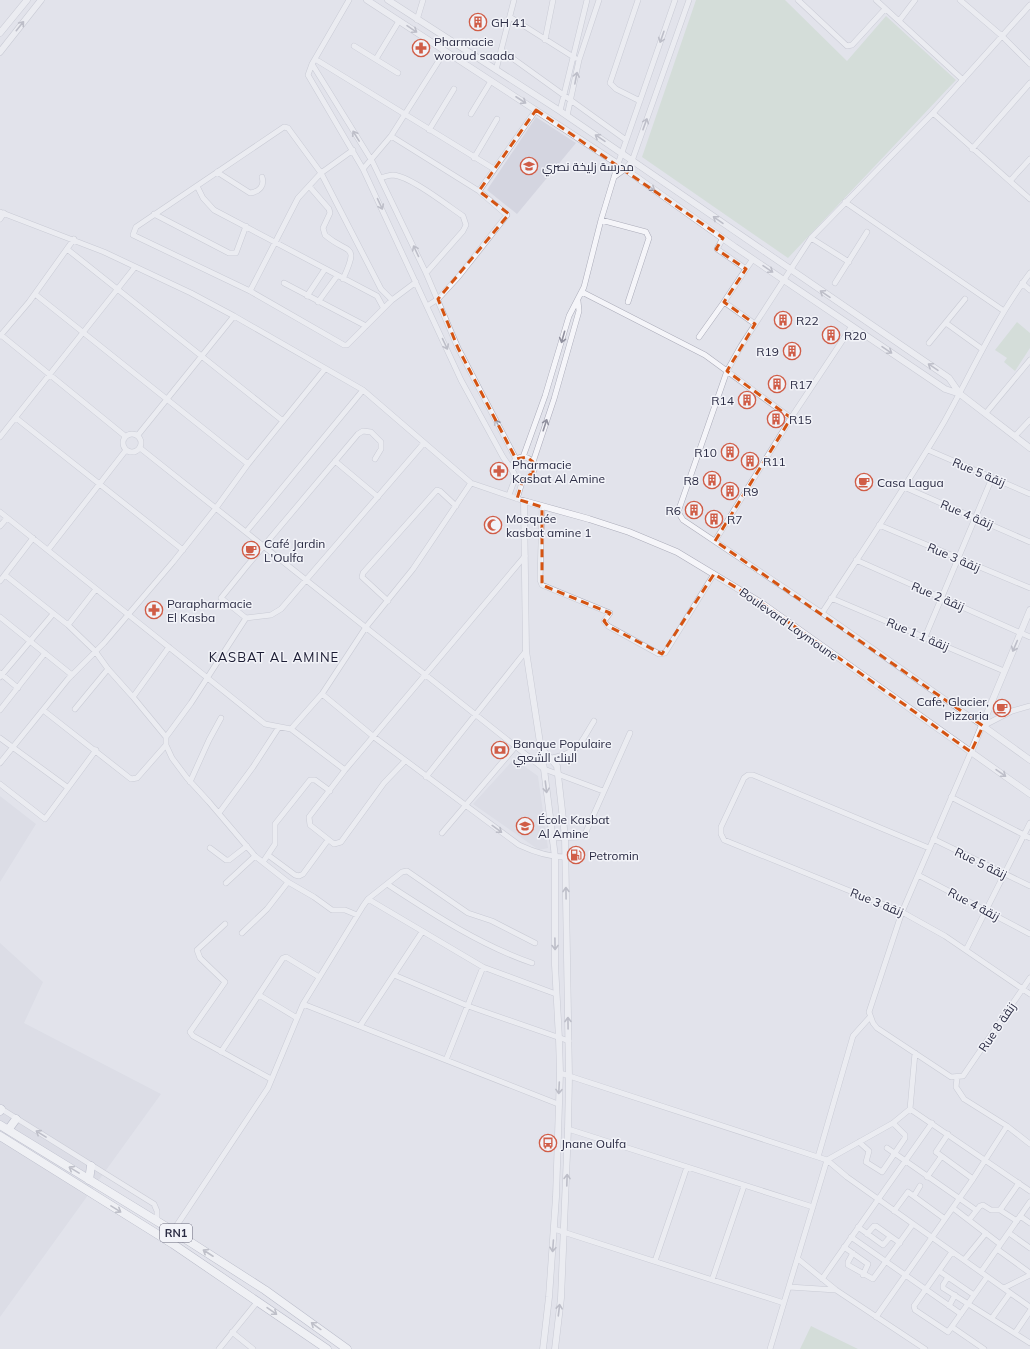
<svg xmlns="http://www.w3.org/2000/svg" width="1030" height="1349" font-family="Mulish,Cairo,sans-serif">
<rect width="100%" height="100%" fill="#e2e3eb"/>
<!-- built -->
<path fill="#d4d5e0" d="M536,117L576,143L517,214L487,190Z
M514,759L538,776L548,848L539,850L473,804Z
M0,796L36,824L0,882Z
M0,943L43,982L24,1023L161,1094L0,1317Z"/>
<!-- green -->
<path fill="#c3d5c4" d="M696,0H785L847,61L886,16L956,80L788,258L642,157Z
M1017,322L1030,333V348L1015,371L1004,362L1007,358L995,350Z
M811,1326L858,1349H800Z"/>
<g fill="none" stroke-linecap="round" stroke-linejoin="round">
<defs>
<path id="minor" d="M349,0L312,64L308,75L363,169L461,380L503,457L514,473
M638,0L610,83L616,89L640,101
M798,0L847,46L852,45L885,9
M876,0L963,80
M960,0L1002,36L1030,64
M1030,5L933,113L811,238L741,346L727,371L678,512L683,520L822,613L983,726L1012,711L1030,706
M510,17L575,58
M417,20L423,0
M899,21L915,0
M545,40L553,0
M354,46L398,73
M501,50L626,140
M315,59L494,169
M376,59L399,21
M312,64L372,161L426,273L458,348L516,459
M496,70L514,0
M560,111L587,0
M933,113L1030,199
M471,114L491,81
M567,116L579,60L599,0
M284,127L288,128L321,173L381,289L392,300L347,345H344L250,291L133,235L136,227Z
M429,130L454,89
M391,136L479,191L507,215L459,276L438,299L427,306
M972,149L1030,83
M474,158L497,119
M363,169L391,136L445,51
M217,172L250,193C259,192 265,186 262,177
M614,177L625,169L632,161L689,0
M381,178C384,177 389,175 393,175C410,176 448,206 463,216L466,225L463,231L426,273
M1010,181L1030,159
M197,186L203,198L214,210L377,296L383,307
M309,186L329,209L330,213L323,228L325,235C348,255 360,242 343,279
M479,191L536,110
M845,202L1004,311
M0,212L104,252L191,293L234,316L363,390L471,483L524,501
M154,214L229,253H236L246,226
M0,219L4,213
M601,220L646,232L649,238L628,302
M723,238L717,249L746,269L724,302L755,324
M811,238L849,262
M67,249L283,421
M746,269L753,259
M284,283L366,326
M835,283L867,232
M1022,283L1030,290
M250,291L298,198L321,173L353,150
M582,292L705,355L791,418
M35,294L248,464
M307,296L325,269
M392,300L416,282
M318,302L337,276
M946,323L982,349
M1,335L125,436
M0,336L29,302L74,239
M699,337L724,302
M929,343L965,299
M986,413L1030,360
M16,418L183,550
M123 443a9 9 0 1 1 18 0a9 9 0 1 1-18 0Z
M138,435L234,316
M1015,436L1030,420
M0,437L135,267
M140,448L544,769L603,791
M928,450L1030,494
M523,457L545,396L569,316L584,287L601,220L618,164L675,0
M512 468a11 11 0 1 1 22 0a11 11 0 1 1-22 0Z
M335,461L378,497
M533,462L554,399L579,311L578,301
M904,487L1030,542
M509,495L516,476
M517,499L523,479
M542,507L540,580L542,585L610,613L604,621L608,626L659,654L665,653L714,574
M0,512L265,724L291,729L345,770
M879,525L1030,588
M0,526L7,518
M246,532L363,390
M715,541L791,418L852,326
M48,550L126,450
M856,560L1030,637
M5,575L68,625L95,651L108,669L133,697L166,737L191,703L246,618L271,615L281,609L424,443
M0,581L33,538
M831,598L1004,671
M388,601L362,577L363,573L437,490L440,491L456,506
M822,613C863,550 906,487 944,422C972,372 995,319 1030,273
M0,617L72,675
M246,618L221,598L246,567L358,434L363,431L371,432L381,442V449L375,459
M68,625L96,589
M925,637L992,478
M0,673L18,688
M0,677L53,614
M322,694L374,737L519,845C534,852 548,857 565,857
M133,697L169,647
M75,709L108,669
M0,710L45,653
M43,710L131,779L137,778L166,745
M291,729L322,694L366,627L413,569L471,483
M166,737V745L172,758L187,778L209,802L255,856L288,882L314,897L332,910H345L357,915
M0,738L67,787
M971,752L902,912L869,1012L873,1023L877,1028L951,1077L963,1076L1030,978
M552,758C581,751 579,745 594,721
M405,761L384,783L341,842L334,844L310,825L309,817L345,770L525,556
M0,763L68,679L104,643L173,562L216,508L248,464L325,369
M426,777L526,651
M190,782L209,740L221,718
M0,784L45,819L96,750
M951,797L1030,838
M219,813L253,767L279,727
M442,833L516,746
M552,838L580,837L585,834L630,733
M933,839L1030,886
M210,848L226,860H229L247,846
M929,848L753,775H748L744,778L721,827V834L724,840L902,912L945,936L1030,994
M268,855L295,875L299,876L303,874L328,840
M263,862L275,844V824L310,780H315L330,791
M918,875L1030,934
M226,883L255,856
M387,884C433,914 480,945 532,963
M368,899L483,967L556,994
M225,924L197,950L200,958L225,982L190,1032L193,1036L271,1079
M242,933L267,909L288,882
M966,950L1030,823
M394,975L468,1006L569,1041
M259,995L297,1018
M303,1004L558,1104
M360,1026L422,932
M221,1052L283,958L286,957L319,977
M446,1060L483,967
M560,1073L827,1160L847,1177L1030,1307
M957,1078L956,1087L964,1099L1007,1126L1030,1144
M0,1108L154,1204L157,1211V1221
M910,1109L915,1053
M568,1129L813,1207
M948,1134L936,1152L973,1179
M859,1142L869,1151L866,1162L882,1172L905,1138V1135L893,1123
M887,1148L976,1210
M818,1157L853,1036L870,1017
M927,1177L941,1157
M914,1196L920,1186
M953,1208L1000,1244
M894,1211L908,1192L945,1219
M1020,1216L1030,1223
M969,1220L980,1206L983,1205L991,1210H1000
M1017,1221L1000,1210L1019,1183
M858,1227L883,1245L890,1237
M554,1229L784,1303
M173,1231L268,1088L303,1004L363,906L368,899L402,872L407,871L468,913L492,921L535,943
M1009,1233L1030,1248
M867,1234L874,1226H876L900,1243
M851,1237L961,1314
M844,1247L868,1264L863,1275
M997,1249L1030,1273
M952,1252L914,1306L915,1310L948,1332L987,1277
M853,1253L848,1262V1265L873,1279L913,1224
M798,1259L836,1290L925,1349
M964,1260L986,1233
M655,1261L687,1167
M939,1271L974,1295
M981,1272L1030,1202
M948,1277L943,1285V1288L1030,1343
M822,1279L932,1123
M712,1280L744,1186
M789,1287L836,1290
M1004,1288L1030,1275
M949,1306L955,1295
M876,1317L973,1179L1007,1126
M992,1318L1010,1293
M952,1327L984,1349
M232,1332L253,1349
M1015,1333L1030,1311
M219,1349L258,1301
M770,1349L827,1160L893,1123L910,1109L1030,1191"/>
<path id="tertiary" d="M367,0L618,164L735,247L945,389L960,394L1030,448
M388,0L560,111L949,378L960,394
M0,33L27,0
M0,52L41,0
M983,726L1030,760
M541,748L557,766L565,837L569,1077L568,1129L561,1298L555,1349
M971,752L1030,610
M543,1349L549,1297L556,1197L560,1073L559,1039L555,965V857L544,769L526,651L524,501L589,519L629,532L677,552L763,604L1030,794"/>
<path id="trunk" d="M0,1111L1,1109
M0,1125L173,1231L265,1290L347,1349
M8,1130L16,1119
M0,1136L173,1244L327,1349
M89,1180L91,1166"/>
</defs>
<!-- minor casing -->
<use href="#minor" stroke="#abacb9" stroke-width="6"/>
<!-- tertiary casing -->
<use href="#tertiary" stroke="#abacb9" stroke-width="7"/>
<!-- trunk casing -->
<use href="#trunk" stroke="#8a8ca2" stroke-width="9"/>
<!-- minor -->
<use href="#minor" stroke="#f5f5f9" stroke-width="5"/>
<!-- tertiary -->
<use href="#tertiary" stroke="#f5f5f9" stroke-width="6"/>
<!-- trunk -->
<use href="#trunk" stroke="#fff" stroke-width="8"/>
</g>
<!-- one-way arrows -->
<defs><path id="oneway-shaft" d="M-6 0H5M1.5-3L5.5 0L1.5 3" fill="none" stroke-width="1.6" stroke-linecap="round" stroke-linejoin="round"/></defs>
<g stroke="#90909e">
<use href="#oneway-shaft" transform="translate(20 26) rotate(-51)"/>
<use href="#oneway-shaft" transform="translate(412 29) rotate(34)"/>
<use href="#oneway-shaft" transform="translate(662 37) rotate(109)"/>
<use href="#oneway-shaft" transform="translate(576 78) rotate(-79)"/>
<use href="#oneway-shaft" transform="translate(521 100) rotate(33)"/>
<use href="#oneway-shaft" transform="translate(645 124) rotate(-70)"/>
<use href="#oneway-shaft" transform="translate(356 136) rotate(-122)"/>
<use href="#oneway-shaft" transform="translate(600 138) rotate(-146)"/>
<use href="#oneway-shaft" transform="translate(650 187) rotate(35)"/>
<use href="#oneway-shaft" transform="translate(380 204) rotate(65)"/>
<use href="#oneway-shaft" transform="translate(718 220) rotate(-145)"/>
<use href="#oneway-shaft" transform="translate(416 251) rotate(-115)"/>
<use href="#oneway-shaft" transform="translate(768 269) rotate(34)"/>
<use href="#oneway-shaft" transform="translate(825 294) rotate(-146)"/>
<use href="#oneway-shaft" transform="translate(563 337) rotate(106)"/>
<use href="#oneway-shaft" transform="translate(445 344) rotate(65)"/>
<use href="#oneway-shaft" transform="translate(887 350) rotate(34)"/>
<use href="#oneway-shaft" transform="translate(933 367) rotate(-146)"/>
<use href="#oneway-shaft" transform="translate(498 425) rotate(-118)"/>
<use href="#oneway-shaft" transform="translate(545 425) rotate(-72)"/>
<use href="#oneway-shaft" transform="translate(1015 646) rotate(113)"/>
<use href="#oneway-shaft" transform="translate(1001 773) rotate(35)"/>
<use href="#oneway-shaft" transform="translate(546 787) rotate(83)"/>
<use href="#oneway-shaft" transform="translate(497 829) rotate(36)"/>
<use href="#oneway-shaft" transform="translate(566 893) rotate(-91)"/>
<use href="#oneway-shaft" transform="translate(555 944) rotate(89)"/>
<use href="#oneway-shaft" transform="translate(568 1023) rotate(-91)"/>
<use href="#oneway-shaft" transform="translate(559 1088) rotate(93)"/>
<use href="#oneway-shaft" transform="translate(41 1134) rotate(-148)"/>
<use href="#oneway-shaft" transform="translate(567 1180) rotate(-88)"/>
<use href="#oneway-shaft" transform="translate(553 1246) rotate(94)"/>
<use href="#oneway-shaft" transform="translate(559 1310) rotate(-83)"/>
</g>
<g stroke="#9495a1">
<use href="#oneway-shaft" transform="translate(74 1170) rotate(-149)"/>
<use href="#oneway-shaft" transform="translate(116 1209) rotate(32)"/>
<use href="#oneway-shaft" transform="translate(208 1253) rotate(-147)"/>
<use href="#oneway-shaft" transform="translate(272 1311) rotate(35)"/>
<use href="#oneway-shaft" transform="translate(316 1326) rotate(-144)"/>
</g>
<!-- marked area -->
<path d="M0 0H1030V1349H0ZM536,110L723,238L716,249L746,269L724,302L755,324L727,371L791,418L715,541L983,726L971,752L763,604L714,574L662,654L608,626L604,621L610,613L542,585V507L517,499L523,479L533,473V462L527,457L516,459L458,348L438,299L509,214L479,191Z" fill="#e2e3eb" fill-opacity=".55" fill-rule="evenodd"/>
<path fill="none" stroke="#d55412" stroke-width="3" stroke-dasharray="8 5" stroke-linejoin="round" d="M536,110L723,238L716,249L746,269L724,302L755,324L727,371L791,418L715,541L983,726L971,752L763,604L714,574L662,654L608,626L604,621L610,613L542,585V507L517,499L523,479L533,473V462L527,457L516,459L458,348L438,299L509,214L479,191Z"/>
<!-- icons -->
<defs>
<symbol id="building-ring" viewBox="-11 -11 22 22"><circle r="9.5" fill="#f2f3f8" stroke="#d05d47" stroke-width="1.5"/><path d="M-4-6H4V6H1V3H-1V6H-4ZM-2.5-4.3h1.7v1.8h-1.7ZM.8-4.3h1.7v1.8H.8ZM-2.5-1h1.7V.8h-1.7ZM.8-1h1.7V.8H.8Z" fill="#d05d47"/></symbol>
<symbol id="pharmacy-ring" viewBox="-11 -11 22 22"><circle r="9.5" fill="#f2f3f8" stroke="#d05d47" stroke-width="1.5"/><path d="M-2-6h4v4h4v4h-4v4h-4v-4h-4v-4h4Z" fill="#d05d47"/></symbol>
<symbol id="school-ring" viewBox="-11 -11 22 22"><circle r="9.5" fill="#f2f3f8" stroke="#d05d47" stroke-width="1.5"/><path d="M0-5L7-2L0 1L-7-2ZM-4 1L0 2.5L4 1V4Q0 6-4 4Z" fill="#d05d47"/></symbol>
<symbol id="cafe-ring" viewBox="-11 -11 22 22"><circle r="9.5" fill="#f2f3f8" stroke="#d05d47" stroke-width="1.5"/><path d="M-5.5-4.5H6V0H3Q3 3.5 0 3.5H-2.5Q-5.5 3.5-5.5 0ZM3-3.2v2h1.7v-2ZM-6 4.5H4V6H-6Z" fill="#d05d47"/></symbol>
<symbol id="mosque-ring" viewBox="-11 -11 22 22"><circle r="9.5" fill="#f2f3f8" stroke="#d05d47" stroke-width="1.5"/><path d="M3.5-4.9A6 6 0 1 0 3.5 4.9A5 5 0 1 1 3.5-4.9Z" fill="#d05d47"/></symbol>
<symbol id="bank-ring" viewBox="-11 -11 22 22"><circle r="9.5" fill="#f2f3f8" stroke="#d05d47" stroke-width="1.5"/><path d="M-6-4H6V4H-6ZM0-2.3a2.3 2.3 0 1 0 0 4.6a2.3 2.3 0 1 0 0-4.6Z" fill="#d05d47"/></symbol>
<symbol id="fuel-ring" viewBox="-11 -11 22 22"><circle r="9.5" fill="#f2f3f8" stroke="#d05d47" stroke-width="1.5"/><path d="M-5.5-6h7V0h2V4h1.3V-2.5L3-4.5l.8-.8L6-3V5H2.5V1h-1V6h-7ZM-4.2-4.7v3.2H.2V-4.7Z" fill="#d05d47"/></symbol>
<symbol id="bus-ring" viewBox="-11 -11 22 22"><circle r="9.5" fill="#f2f3f8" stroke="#d05d47" stroke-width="1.5"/><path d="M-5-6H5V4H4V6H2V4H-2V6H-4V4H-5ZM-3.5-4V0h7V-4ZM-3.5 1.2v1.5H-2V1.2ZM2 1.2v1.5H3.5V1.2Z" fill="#d05d47"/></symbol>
</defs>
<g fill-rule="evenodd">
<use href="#building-ring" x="468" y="12" width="20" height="20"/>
<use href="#pharmacy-ring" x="411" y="38" width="20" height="20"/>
<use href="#school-ring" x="519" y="156" width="20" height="20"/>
<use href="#building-ring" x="773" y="310" width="20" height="20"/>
<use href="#building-ring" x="821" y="325" width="20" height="20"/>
<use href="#building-ring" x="782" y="341" width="20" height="20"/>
<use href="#building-ring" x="767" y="374" width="20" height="20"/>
<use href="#building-ring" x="737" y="390" width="20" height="20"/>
<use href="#building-ring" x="766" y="409" width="20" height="20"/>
<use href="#building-ring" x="720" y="442" width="20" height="20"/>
<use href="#building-ring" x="740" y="451" width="20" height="20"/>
<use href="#pharmacy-ring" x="489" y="461" width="20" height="20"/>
<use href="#building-ring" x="702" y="470" width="20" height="20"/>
<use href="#cafe-ring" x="854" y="472" width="20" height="20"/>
<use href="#building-ring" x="720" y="481" width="20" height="20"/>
<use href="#building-ring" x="684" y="500" width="20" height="20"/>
<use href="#building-ring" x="704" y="509" width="20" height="20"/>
<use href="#mosque-ring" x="483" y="515" width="20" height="20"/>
<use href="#cafe-ring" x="241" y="540" width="20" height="20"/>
<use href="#pharmacy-ring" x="144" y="600" width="20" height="20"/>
<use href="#cafe-ring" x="992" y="698" width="20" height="20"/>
<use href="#bank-ring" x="490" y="740" width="20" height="20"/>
<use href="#school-ring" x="515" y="816" width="20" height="20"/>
<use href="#fuel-ring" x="566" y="845" width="20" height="20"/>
<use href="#bus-ring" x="538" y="1133" width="20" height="20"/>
</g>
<g text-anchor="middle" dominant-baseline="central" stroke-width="3" stroke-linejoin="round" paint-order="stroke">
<!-- shield labels -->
<rect fill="#f2f3f8" stroke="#666779" stroke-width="1" x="160" y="1224" width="32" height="18" rx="3"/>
<g font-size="11" font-weight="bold" fill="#2a2b43">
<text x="176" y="1233">RN1</text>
</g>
<!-- poi labels -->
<g font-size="12" fill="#2a2b43" stroke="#f2f3f8" text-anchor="start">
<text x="491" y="22">GH 41</text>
<text x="434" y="41">Pharmacie<tspan x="434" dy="14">woroud saada</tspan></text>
<text x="542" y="166">مدرسة زليخة نصري</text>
<text x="796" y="320">R22</text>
<text x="844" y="335">R20</text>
<text x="779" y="351" text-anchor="end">R19</text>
<text x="790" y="384">R17</text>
<text x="734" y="400" text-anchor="end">R14</text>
<text x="789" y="419">R15</text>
<text x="717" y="452" text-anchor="end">R10</text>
<text x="763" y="461">R11</text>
<text x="512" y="464">Pharmacie<tspan x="512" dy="14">Kasbat Al Amine</tspan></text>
<text x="699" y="480" text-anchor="end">R8</text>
<text x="877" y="482">Casa Lagua</text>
<text x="743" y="491">R9</text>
<text x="681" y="510" text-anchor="end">R6</text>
<text x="506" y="518">Mosquée<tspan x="506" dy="14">kasbat amine 1</tspan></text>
<text x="727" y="519">R7</text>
<text x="264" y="543">Café Jardin<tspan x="264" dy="14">L'Oulfa</tspan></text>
<text x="167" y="603">Parapharmacie<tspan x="167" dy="14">El Kasba</tspan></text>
<text x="989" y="701" text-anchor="end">Cafe, Glacier,<tspan x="989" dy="14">Pizzaria</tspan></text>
<text x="513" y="743">Banque Populaire<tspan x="513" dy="14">البنك الشعبي</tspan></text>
<text x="538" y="819">École Kasbat<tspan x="538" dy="14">Al Amine</tspan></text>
<text x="589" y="855">Petromin</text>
<text x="561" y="1143">Jnane Oulfa</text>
</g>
<!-- street labels -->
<g font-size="12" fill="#2a2b43" stroke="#f2f3f8">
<text transform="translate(979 472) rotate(23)">Rue 5 زنقة</text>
<text transform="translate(967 514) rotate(23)">Rue 4 زنقة</text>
<text transform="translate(954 557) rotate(23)">Rue 3 زنقة</text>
<text transform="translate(938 596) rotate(23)">Rue 2 زنقة</text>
<text transform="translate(789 624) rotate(35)">Boulevard Laymoune</text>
<text transform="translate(918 634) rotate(23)">Rue 1 زنقة 1</text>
<text transform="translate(981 863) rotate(26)">Rue 5 زنقة</text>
<text transform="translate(877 902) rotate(22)">Rue 3 زنقة</text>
<text transform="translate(974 904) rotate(28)">Rue 4 زنقة</text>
<text transform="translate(997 1027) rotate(-56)">Rue 8 زنقة</text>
</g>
<!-- neighbourhood labels -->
<g font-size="13" letter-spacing="1" fill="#1c1d34" stroke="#f2f3f8">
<text x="274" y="657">KASBAT AL AMINE</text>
</g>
</g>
</svg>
